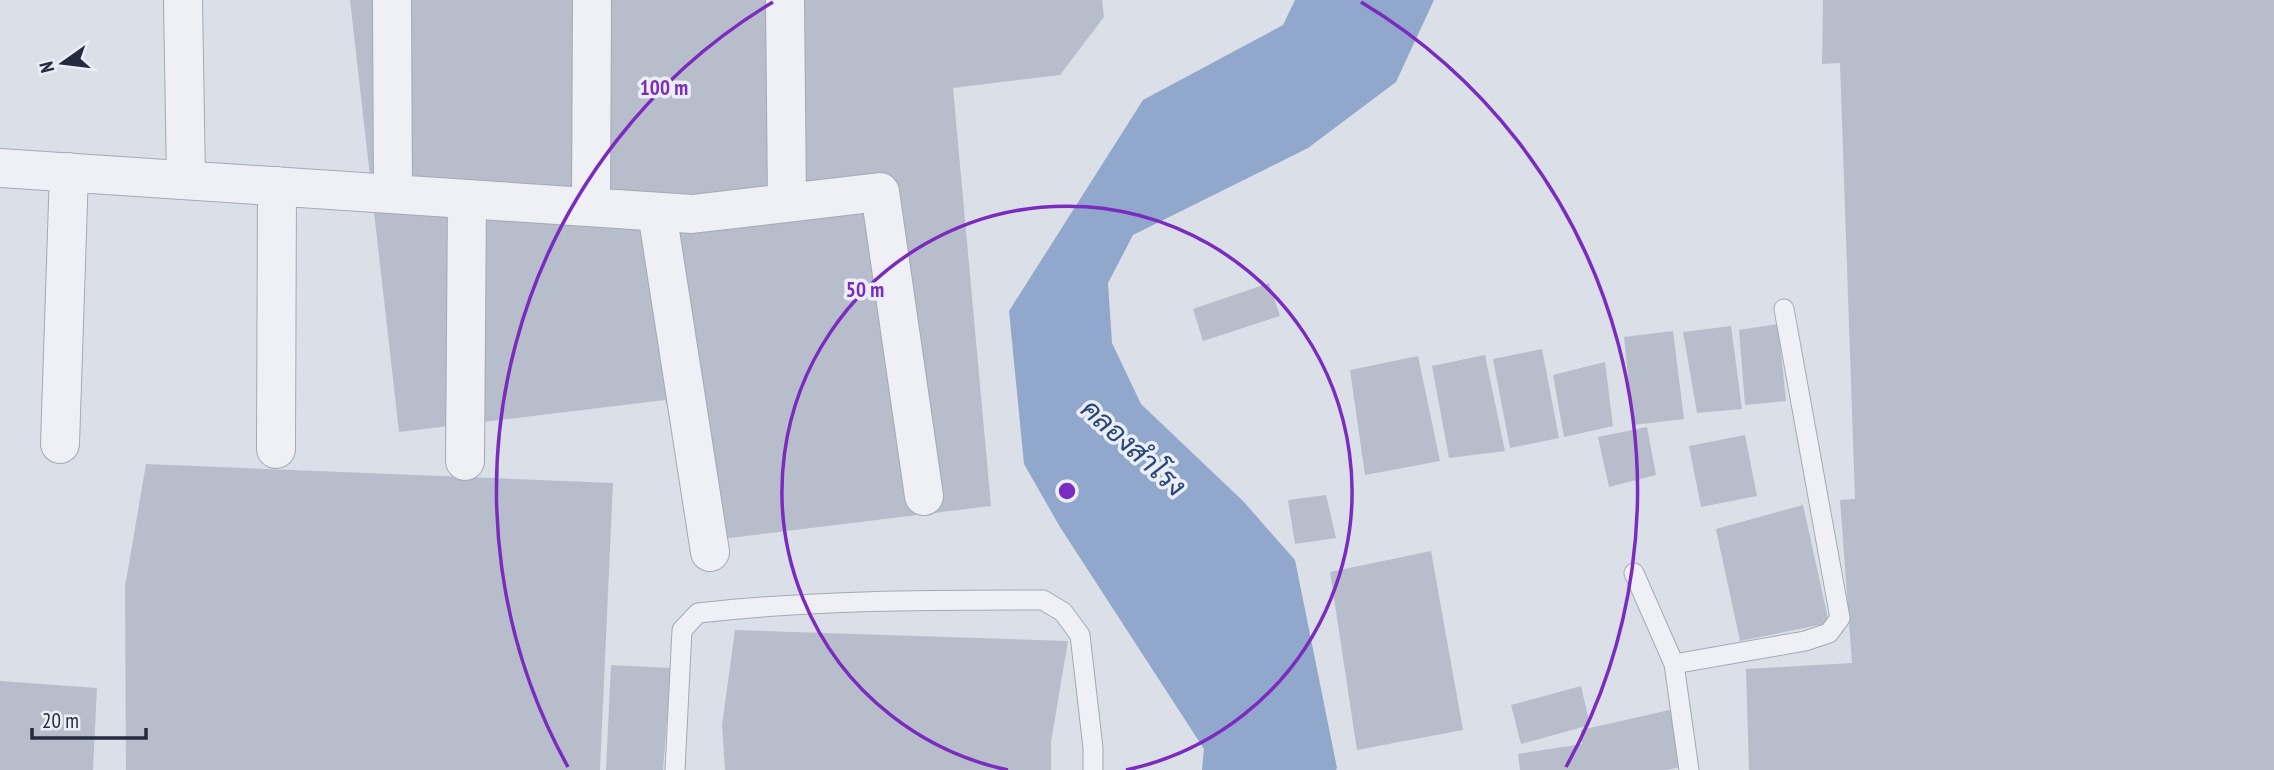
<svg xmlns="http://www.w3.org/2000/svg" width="2274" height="770" font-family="'PT Sans Narrow',Sarabun,sans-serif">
<rect width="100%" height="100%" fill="#dbdfe8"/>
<!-- water -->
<path fill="#91a8cc" d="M1295,0H1434L1396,82L1308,148L1133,235L1108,283L1112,343L1141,404L1243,501L1295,560L1337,768L1336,770H1202L1204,749L1060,527L1024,464L1009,311L1143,100L1283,25Z"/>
<!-- building -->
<path fill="#b8bdcb" d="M350,0H1102L1104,17L1060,75L953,88L991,506L714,540L665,400L399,432Z
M1823,0H2274V770H1749L1746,669L1852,663L1840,500L1855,499L1840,63L1822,64Z
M1269,283L1280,316L1203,341L1193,309Z
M1778,324L1786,401L1745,405L1739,330Z
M1731,326L1742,409L1697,413L1683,332Z
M1673,331L1684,419L1633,425L1624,337Z
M1542,349L1559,438L1510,448L1493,359Z
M1485,355L1505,451L1449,458L1432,366Z
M1418,356L1440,461L1365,475L1350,370Z
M1605,362L1613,426L1564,437L1553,375Z
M1647,427L1656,475L1609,487L1598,437Z
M1745,435L1757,496L1701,507L1689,446Z
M146,464L613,483L600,770H126L125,587Z
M1326,495L1336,538L1295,544L1288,500Z
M1803,505L1829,623L1740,641L1716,529Z
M1431,551L1463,730L1357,750L1330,572Z
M735,630L1068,641L1051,742V770H725L722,725Z
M611,665L671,668L663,770H606Z
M0,681L97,688L93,770H0Z
M1581,686L1590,725L1521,744L1511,705Z
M1674,709L1681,767L1666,770H1520L1518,754L1582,744L1581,730Z"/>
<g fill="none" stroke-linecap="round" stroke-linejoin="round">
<defs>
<path id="service" d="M1634,573L1674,664L1689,770
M1674,664L1805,641L1829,633L1840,618L1784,309
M675,770L682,630L698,613C813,600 927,600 1043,600L1063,612L1080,635L1093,748V770"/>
<path id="minor" d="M183,0L186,180
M392,0L393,194
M785,0L787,203
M0,168L692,214L880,192L924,496
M591,207L592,0
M657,212L710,552
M60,444L69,172
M276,449L277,186
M465,461L467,199"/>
</defs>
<!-- service casing -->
<use href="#service" stroke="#a4a9b5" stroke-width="21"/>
<!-- minor casing -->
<use href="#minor" stroke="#a4a9b5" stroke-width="40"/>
<!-- service -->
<use href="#service" stroke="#eef0f5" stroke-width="19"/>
<!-- minor -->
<use href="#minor" stroke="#eef0f5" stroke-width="38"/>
</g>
<!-- distance rings -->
<g fill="none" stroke="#7b2cbf" stroke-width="3.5">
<path d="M1008 770A285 285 0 1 1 1126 770"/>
<path d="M568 767A570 570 0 0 1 773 2M1361 2A570 570 0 0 1 1566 767"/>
</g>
<g text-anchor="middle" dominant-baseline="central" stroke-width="7" stroke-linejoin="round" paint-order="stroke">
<!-- water labels -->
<g font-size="28" font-style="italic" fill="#2a4577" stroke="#eaeef5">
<text transform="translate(1134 447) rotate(42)">คลองสำโรง</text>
</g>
</g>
<circle cx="1067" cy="491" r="10" fill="#7b2cbf" stroke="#eaeef5" stroke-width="3.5"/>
<g font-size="21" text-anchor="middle" font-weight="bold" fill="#7b2cbf" stroke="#eaeef5" stroke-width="7" stroke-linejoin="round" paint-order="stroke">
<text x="664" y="95">100 m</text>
<text x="865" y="297">50 m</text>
</g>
<!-- north arrow -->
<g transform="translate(63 63) rotate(256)" stroke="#eaeef5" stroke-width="5" paint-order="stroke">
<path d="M0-5L12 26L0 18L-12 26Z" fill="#242b3f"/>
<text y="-10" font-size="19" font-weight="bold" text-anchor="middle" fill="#242b3f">N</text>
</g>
<!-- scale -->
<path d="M32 728v10h114v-10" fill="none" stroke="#242b3f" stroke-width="3.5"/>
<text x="42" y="728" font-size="21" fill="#242b3f" stroke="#eaeef5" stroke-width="5" paint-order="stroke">20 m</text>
</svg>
